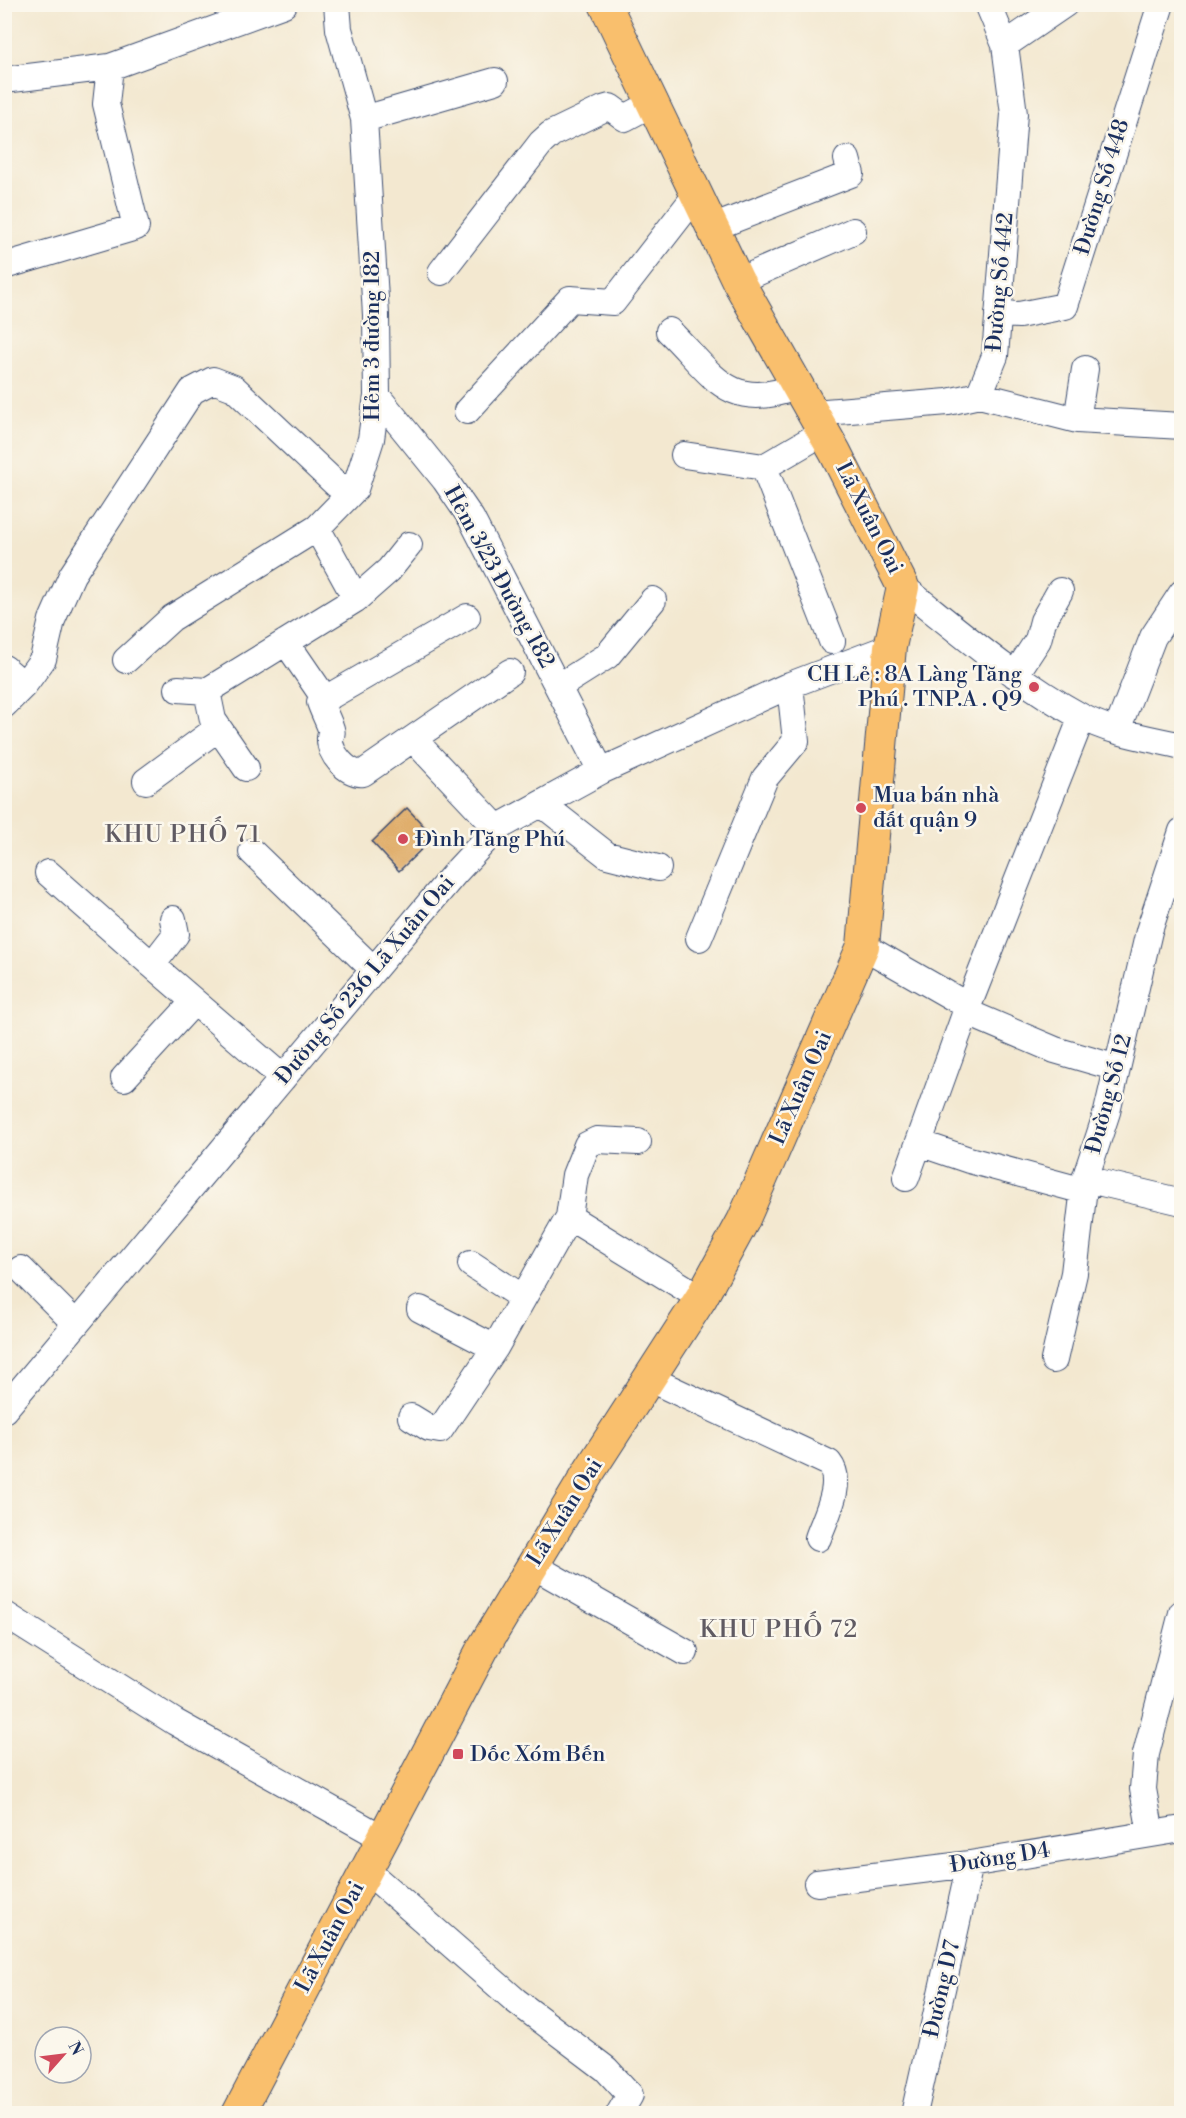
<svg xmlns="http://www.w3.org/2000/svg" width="1186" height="2118" font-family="'Libre Bodoni',serif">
<rect width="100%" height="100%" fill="#fbf7ec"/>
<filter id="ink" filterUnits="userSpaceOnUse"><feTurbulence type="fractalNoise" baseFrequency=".0167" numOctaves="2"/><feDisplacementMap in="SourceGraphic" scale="12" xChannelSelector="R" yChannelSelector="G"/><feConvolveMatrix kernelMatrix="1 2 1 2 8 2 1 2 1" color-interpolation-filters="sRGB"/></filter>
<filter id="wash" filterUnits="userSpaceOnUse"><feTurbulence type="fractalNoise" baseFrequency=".008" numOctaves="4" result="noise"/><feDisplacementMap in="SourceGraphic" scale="24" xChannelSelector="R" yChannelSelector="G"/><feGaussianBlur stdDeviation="1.35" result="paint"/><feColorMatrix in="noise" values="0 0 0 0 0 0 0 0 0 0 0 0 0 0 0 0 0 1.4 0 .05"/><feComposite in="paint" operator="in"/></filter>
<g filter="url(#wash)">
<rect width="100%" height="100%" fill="#f3e8d0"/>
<g id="blocks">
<!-- building -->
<path fill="#e0ae6c" d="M407,808L434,837L399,871L372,842Z"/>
</g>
</g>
<g filter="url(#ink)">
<use href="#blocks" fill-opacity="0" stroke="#3b4b6f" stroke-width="1.5"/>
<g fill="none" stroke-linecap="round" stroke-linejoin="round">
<defs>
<path id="minor" d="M1005,45L1065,4
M4,80L110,67L284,4
M364,119L495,81
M712,228L851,174L847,159
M4,266L136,227L106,104L110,67
M441,272L541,143L551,134L603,109L610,107L625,118L655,102
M738,281L853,231
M998,314L1019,315L1065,306L1161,4
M669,331C714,375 727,412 796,387
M979,395L1077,420L1085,369
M377,396L445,480L471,518L601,771
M467,411L570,299L613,302L696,195
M813,413L948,402L979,395L995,356L1014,114L1005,45L988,4
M1077,420L1182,426
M684,455L764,467L824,432
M764,467L832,641
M903,587C960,632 1016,681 1080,716C1111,733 1148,738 1182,746
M356,599L389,570L409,545
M467,617L320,702C323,711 328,720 331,729C333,737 330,730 330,738C329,753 347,775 363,773L510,672
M286,642L325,699
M126,660L172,618L317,528L355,489
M4,668L24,685
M1015,675L1038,640L1043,621L1060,591
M558,687L607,656L653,600
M178,689L207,691L356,599L317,528
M207,691L213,720L246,768
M4,705L24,685L43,659L52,620L72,575L192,391L213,380L234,388L337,485L355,489L371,439L377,396L376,315L364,119L339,29L337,4
M1117,730L1153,637L1182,593
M414,740L497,828
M146,781L218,728
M542,804L607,855L658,868
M252,852L373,969
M48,873L152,965
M173,919L176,934L152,965L283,1078
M699,938L765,778L796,741L790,685
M863,946L968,1006
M966,1012L1055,1050L1117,1068
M124,1078L193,1003
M919,1143L969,1160L1084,1191
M906,1178L968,1006L1082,717
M1085,1179L1182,1202
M569,1217L575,1175L587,1145L597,1140L638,1142
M471,1264L523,1298
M21,1269L76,1324
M420,1309L495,1348L569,1217L701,1298
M1054,1360L1074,1273L1085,1179L1107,1112L1149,931L1182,831
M650,1379L829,1463C845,1483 825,1517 818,1538
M4,1410L455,873L497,828L601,771L790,685L890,647
M411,1417L429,1428L440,1430L495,1348
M532,1565L685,1652
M4,1614L175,1722L381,1837
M1151,1834L1143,1789L1146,1754L1182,1613
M365,1869L516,2001L606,2069L630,2095L619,2114
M817,1883L970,1864L1182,1829
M914,2114L970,1864"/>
<path id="major" d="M238,2114L483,1648L590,1470L701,1298L743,1221L863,946L890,647L903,587L835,452L738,281L605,4"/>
</defs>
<!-- minor casing -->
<use href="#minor" stroke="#3b4b6f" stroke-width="28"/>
<!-- major casing -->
<use href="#major" stroke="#3b4b6f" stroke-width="34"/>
<!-- minor -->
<use href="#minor" stroke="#fff" stroke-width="26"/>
<!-- major -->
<use href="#major" stroke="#f9bf6d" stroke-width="32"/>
</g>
</g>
<!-- markers -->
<g fill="#d1495b" stroke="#fbf7ec" stroke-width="2">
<circle cx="1034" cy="687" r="6"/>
<circle cx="861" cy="808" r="6"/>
<circle cx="403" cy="839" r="6"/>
<rect x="452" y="1748" width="12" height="12" rx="3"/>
</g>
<g text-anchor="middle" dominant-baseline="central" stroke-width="5" stroke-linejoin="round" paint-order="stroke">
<!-- street labels -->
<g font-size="22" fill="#1b2f5e" stroke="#fbf7ec">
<text transform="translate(1102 187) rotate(-73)">Đường Số 448</text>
<text transform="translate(1000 282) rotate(-85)">Đường Số 442</text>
<text transform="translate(372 336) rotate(-90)">Hẻm 3 đường 182</text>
<text transform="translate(869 518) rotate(63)">Lã Xuân Oai</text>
<text transform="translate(499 577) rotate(61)">Hẻm 3/23 Đường 182</text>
<text transform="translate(365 980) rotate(-50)">Đường Số 236 Lã Xuân Oai</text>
<text transform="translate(801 1088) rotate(-66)">Lã Xuân Oai</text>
<text transform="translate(1109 1094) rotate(-75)">Đường Số 12</text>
<text transform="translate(565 1512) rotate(-58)">Lã Xuân Oai</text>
<text transform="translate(1000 1858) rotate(-9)">Đường D4</text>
<text transform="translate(330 1937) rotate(-62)">Lã Xuân Oai</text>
<text transform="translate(942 1989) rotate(-77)">Đường D7</text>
</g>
<!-- poi labels -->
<g font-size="22" fill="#1b2f5e" stroke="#fbf7ec" text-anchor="start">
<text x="1022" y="674" text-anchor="end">CH Lẻ : 8A Làng Tăng<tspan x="1022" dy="25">Phú . TNP.A . Q9</tspan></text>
<text x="873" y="795">Mua bán nhà<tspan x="873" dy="25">đất quận 9</tspan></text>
<text x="415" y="839">Đình Tăng Phú</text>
<text x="470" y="1754">Dốc Xóm Bến</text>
</g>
<!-- neighbourhood labels -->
<g font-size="24" letter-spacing="1.5" fill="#605b63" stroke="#fbf7ec">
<text x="183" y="835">KHU PHỐ 71</text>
<text x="779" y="1630">KHU PHỐ 72</text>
</g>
</g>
<!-- margin -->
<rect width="1186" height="2118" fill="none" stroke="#fbf7ec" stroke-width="24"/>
<!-- north arrow -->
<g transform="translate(63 2055) rotate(62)"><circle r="28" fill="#fbf7ec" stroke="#a1a7b3" stroke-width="1.5"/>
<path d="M0-4.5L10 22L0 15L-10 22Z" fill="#d1495b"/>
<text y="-9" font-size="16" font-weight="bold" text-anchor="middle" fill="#1b2f5e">N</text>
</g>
</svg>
